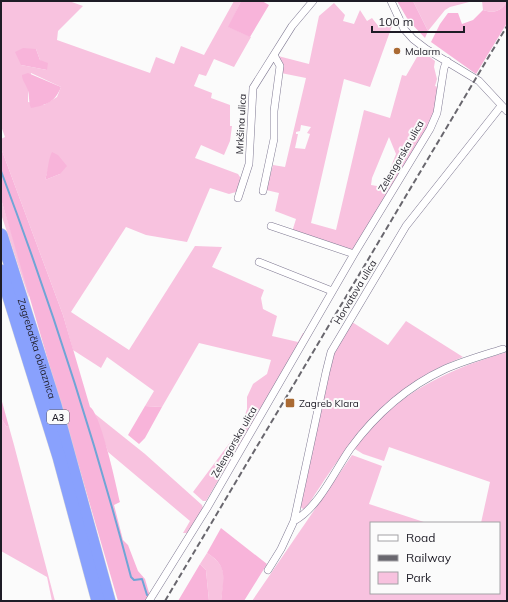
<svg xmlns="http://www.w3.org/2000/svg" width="508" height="602" font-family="Mulish,sans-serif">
<rect width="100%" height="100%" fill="#fbfbfb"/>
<!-- green -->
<path fill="#f8c2df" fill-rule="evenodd" d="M1,1H69L83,6L58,31L57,40L150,73L156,57L174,64L181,46L204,55L234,1H241L229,27L251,37L234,67L214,59L206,76L199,74L194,86L212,93L211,98L230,105V126H232L230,141L224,155L201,145L195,158L238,174L240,177V185L236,192L229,194L210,188L187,242L146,235L126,227L71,312L129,350L195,246L222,247L212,267L264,290L261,298L263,309L277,316L272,336L298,342L303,333H305L206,501H203L193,492L240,429L247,409V397L253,384L267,374L271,360L199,343L162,407L145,406L154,391L107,357L101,368L73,350L63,315L1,148V139L5,137L1,126ZM36,49L40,60L47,70L21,65V62ZM31,73L61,87L57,97L44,105L28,102V89ZM48,170L60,174L45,180Z
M413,1H473L450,7L445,10L428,31Z
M482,1H507V2C500,11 495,14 483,10Z
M334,3L345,15L343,21L354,24L360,10L367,21L372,18L379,27L392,26L370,87L344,79L311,223L336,230L364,110L390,118L402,75L406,76L421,50L435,61L434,67L437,79L435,86L438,87V102L428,128L354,250L292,232L296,219L275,211L279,193L266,190L273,165L285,167L306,78L281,73L278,56L309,64L319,16ZM301,125L311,127L307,133L310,134L305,149L295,148L298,134H296V132L300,131ZM389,137L396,154L383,187L371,185L372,178Z
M1,199L28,287L29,298L1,214Z
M406,321L463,357C385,387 349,442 305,510L300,507L332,356L352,322L388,345Z
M507,352V601H252L352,455L382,466L369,504L427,523H371V593H499V523H481L490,482L389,447L384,461L363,454L355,449C358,442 365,436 370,430C406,388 456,367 507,352Z
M95,414L145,454L202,505L203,508L189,533H183L190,521L108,452Z
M1,418L6,426L9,427L14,445L55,601H52L47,577L1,551Z
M207,553C229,567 224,578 221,601H209L206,570L200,564Z"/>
<!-- forest -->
<path fill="#f8b4da" d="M241,1H262L269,5L250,37L228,27Z
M397,1H413L428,31L425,38L408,20Z
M507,2V23L476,74L431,42L440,24L448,13H458L462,24L473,20L483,10C495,14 500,11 507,2Z
M23,48L36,49L40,60L48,63L47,70L21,65L15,52Z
M28,73L61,87C55,102 47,105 31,108C28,101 30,94 27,88C25,83 22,80 22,75Z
M1,148L63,315L90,407C101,414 116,485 120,502L114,505L123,540L128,545L138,571L145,579L150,596L147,601H118L1,199Z
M52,152L58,155L67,166L60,174L45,180C48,172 48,159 52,152Z
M1,398L9,427L6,426L1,418Z
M145,406L162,407L145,438L139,444L128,435Z
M221,528L267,564L244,601H221C223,578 229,567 207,553Z
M200,564L206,570L209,601H178Z"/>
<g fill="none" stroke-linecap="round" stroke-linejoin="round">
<!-- stream -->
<path stroke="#6fa5d6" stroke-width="2" d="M1,171C51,304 95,440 131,577L134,580L142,579L147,595"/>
<defs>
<path id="minor" d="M391,1L404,29L413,39L426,49L479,81L507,111
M263,191L274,139V111L280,66L275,57
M238,198L249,164L253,88L292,26L313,1
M271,226L354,254
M259,262L332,291
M294,521C319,507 334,472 350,449C375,415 406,387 445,369C463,361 484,355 503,349
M268,570L281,549L294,521L326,372L331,352L406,226L501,106
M149,601L207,508L354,254L430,129L437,113L444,68L447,61"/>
<g id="motorway">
<path id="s1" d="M1,235L55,405L109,601"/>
<path d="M1,271L59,457L98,601"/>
</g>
</defs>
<!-- minor casing -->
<use href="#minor" stroke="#7f7992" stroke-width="8"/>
<!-- motorway casing -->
<use href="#motorway" stroke="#d6d6d8" stroke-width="14"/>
<!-- minor -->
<use href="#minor" stroke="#fff" stroke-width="7"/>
<!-- motorway -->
<use href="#motorway" stroke="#89a1fd" stroke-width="13"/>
<!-- rail -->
<path stroke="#69676e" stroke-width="2" stroke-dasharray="6 3" stroke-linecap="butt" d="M507,168V176
M165,601L507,26"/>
</g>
<!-- markers -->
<g fill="#aa6a33" stroke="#fbfbfb" stroke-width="1.5">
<circle cx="397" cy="51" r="4"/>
<rect x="285" y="398" width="10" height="10" rx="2"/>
</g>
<g text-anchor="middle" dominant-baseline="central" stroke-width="4" stroke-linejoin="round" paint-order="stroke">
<!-- shield labels -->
<rect fill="#fbfbfb" stroke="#605f66" stroke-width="1" x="47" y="410" width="22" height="14" rx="3"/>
<g font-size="9" font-weight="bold" fill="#1e1c26">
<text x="58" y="417">A3</text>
</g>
<!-- poi labels -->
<g font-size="10" fill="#1e1c26" stroke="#fbfbfb" text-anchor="start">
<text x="405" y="51">Malarm</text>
<text x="299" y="403">Zagreb Klara</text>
</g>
<!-- street labels -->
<g font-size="10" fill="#1e1c26" stroke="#fbfbfb">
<text transform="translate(241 124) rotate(-87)">Mrkšina ulica</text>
<text transform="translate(401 156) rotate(-60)">Zelengorska ulica</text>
<text transform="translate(355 292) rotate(-59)">Horvatova ulica</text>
<text stroke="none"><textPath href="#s1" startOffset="119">Zagrebačka obilaznica</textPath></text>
<text transform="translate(234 442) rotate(-60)">Zelengorska ulica</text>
</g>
</g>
<!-- border -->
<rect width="508" height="602" fill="none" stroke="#1e1c26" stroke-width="4"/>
<!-- legend -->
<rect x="370" y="522" width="130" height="72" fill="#fbfbfb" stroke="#a3a2a6"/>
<rect x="378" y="535" width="20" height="6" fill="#ffffff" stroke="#a3a2a6"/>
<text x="406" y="542" font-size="12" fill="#1e1c26">Road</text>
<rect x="378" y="555" width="20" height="6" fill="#69676e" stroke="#a3a2a6"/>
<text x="406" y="562" font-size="12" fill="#1e1c26">Railway</text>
<rect x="378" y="572" width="20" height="12" fill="#f8c2df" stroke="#a3a2a6"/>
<text x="406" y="582" font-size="12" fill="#1e1c26">Park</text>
<!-- scale -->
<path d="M372 26v6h92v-6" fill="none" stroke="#1e1c26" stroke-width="2"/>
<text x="378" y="26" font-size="12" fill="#1e1c26" stroke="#fbfbfb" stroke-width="3" paint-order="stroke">100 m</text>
</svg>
